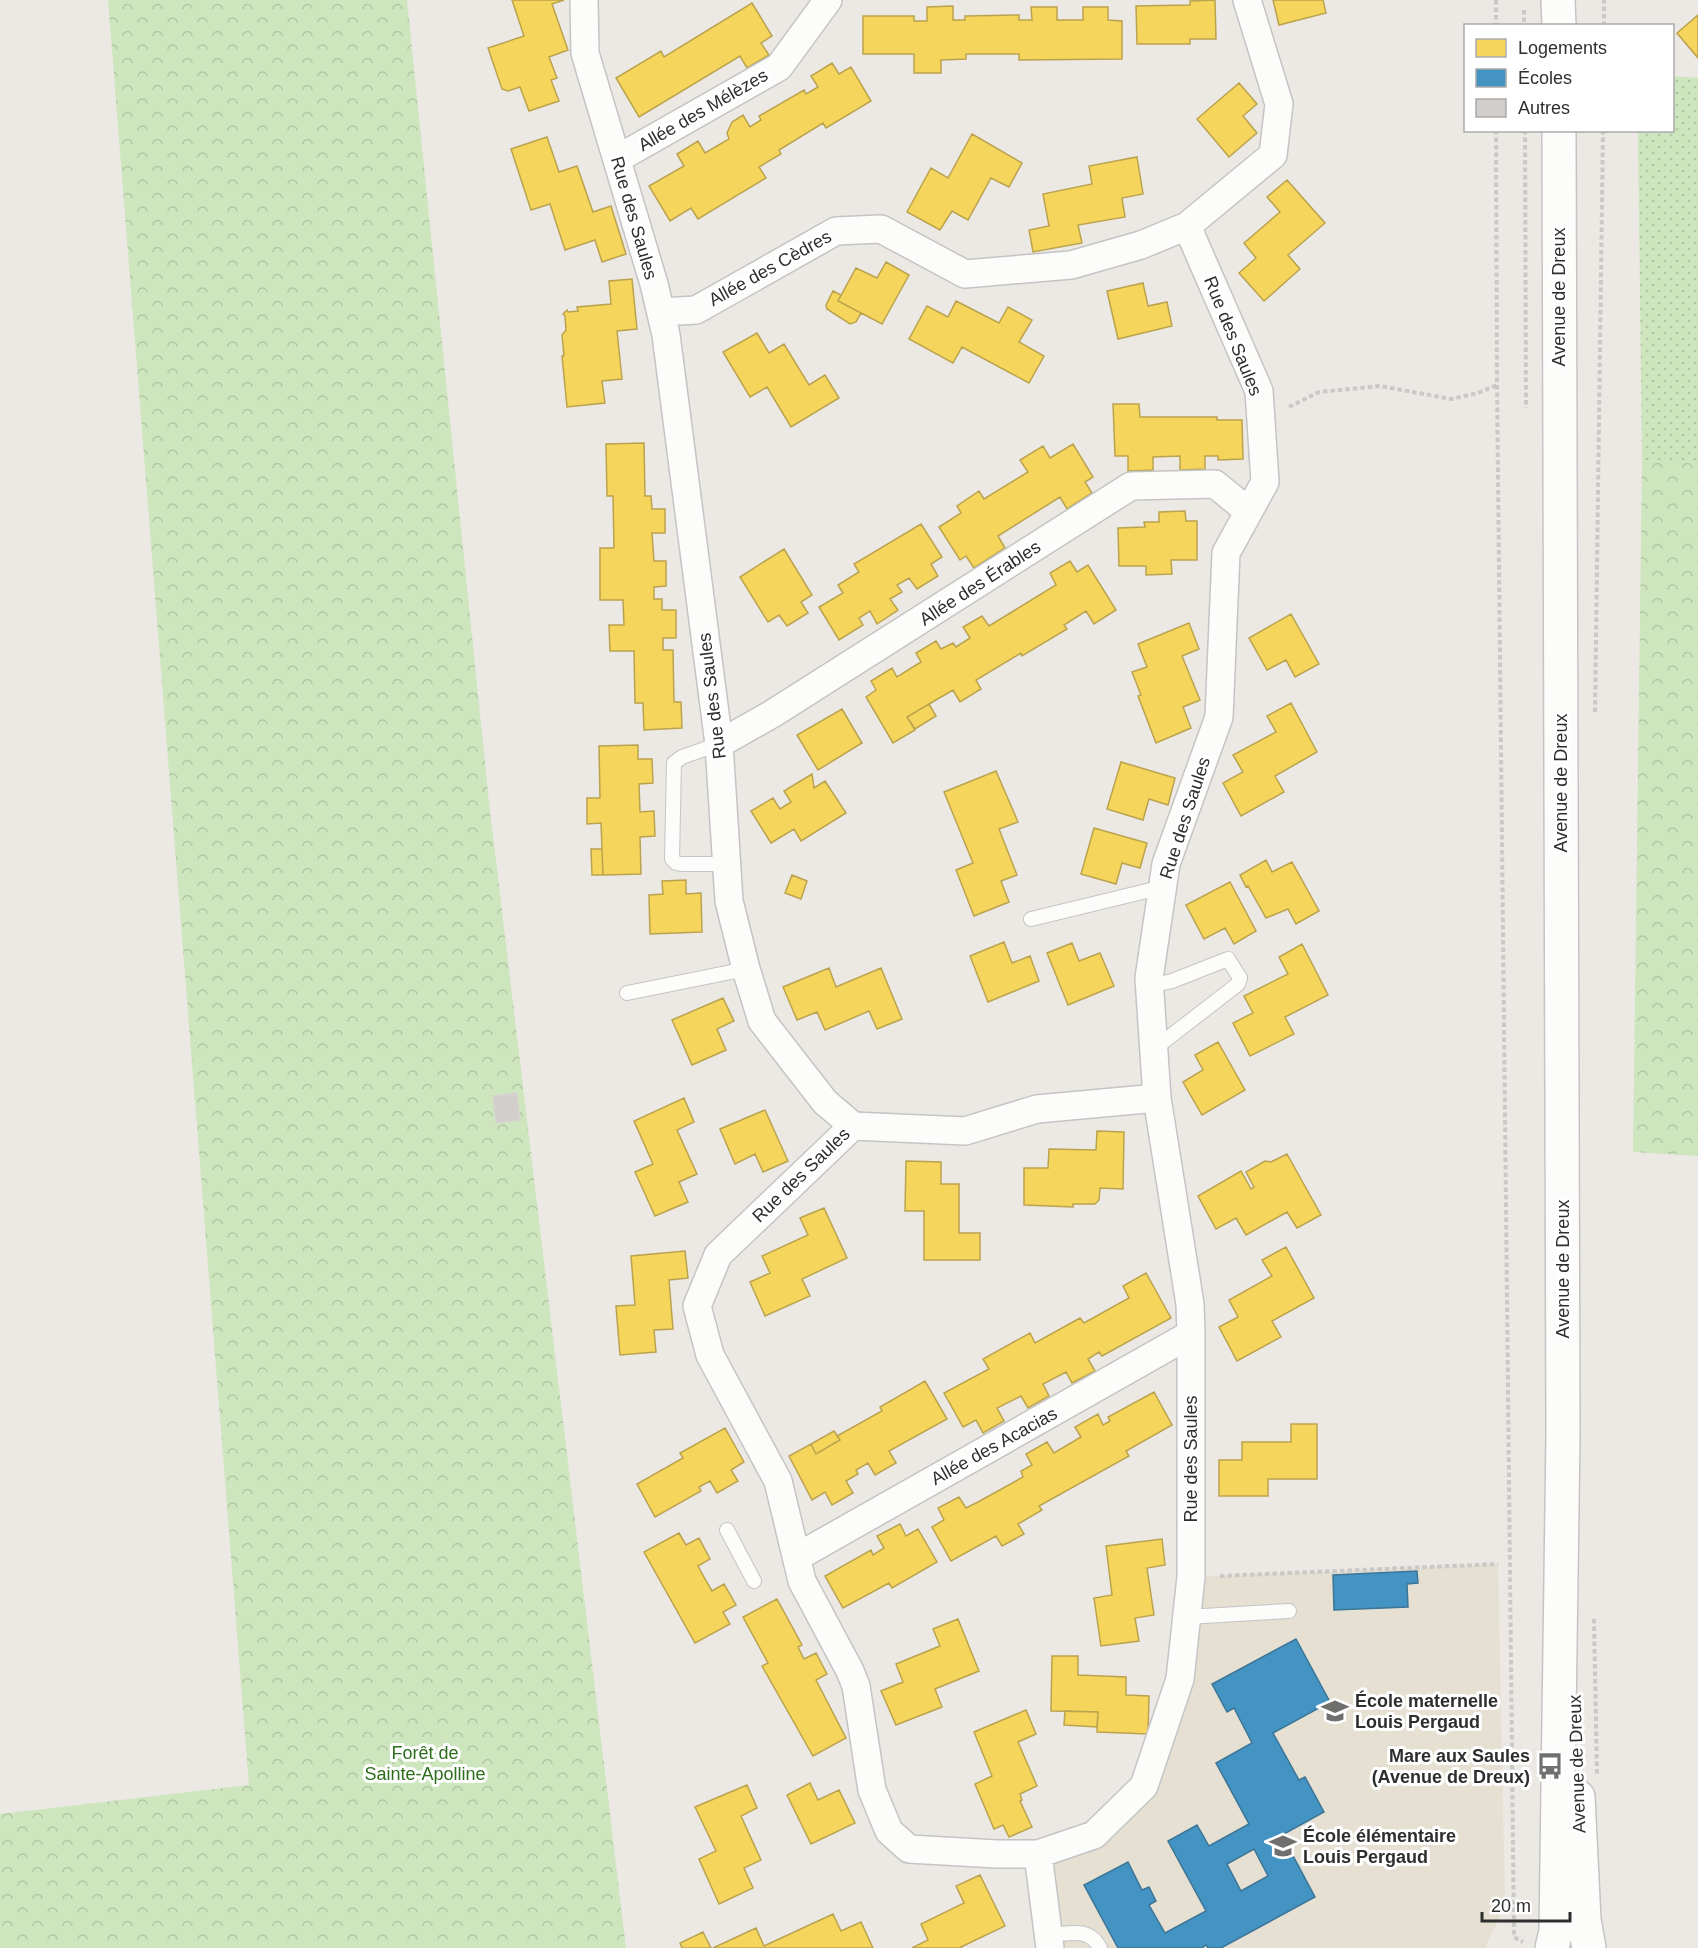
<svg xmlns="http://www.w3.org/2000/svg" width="1698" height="1948" font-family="Arial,sans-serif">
<defs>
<pattern id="grass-dots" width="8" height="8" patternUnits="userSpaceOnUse" patternTransform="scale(1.5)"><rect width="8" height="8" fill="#cee6be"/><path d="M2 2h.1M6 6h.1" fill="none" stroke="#b1c6a4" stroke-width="1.8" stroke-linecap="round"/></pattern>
<pattern id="forest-crowns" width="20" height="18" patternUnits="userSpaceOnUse" patternTransform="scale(1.5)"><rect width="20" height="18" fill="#cee6be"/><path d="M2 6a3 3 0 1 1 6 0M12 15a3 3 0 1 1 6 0" fill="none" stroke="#b1c6a4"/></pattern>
</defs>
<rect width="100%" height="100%" fill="#ece8e4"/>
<!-- education -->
<path fill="#e6e0d3" d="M1498,1564L1505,1905L1485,1948H1050L1038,1854L1094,1835L1144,1786L1191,1577Z"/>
<!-- grass -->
<path fill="url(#grass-dots)" d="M1673,76L1698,78V463L1642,460L1638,131L1672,130Z"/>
<!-- forest -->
<path fill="url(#forest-crowns)" d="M108,0H407L489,802L626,1948H0V1814L249,1785Z
M1642,460L1698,463V1156L1633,1152Z"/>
<!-- homes -->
<path fill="#f6d55c" stroke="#baa34e" stroke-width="1.5" d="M512,0H564L552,4L568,50L549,57L557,78L551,80L559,101L529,111L520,87L508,91L502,89L488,48L524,36Z
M1215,0L1216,39H1190V44H1137L1136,6L1190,5V1Z
M1273,0H1323L1326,13L1279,25Z
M752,3L772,36L761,43L769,55L747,68L740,56L639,117L616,78L661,51L664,57Z
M953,6V20H965V16L1019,15V20H1032L1031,7H1057V20H1083V7H1108V20L1122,21V59L1019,60V54H966V59L941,60V73H914V54H863V16H914V21H927V7Z
M1698,15V58L1677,33Z
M832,63L839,74L851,67L871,101L826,128L823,123L779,150L781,154L759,167L766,178L698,219L691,208L670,221L649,186L684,166L677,154L698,141L705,153L729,139L727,133L732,122L743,115L750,127L761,120L759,116L804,90L806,94L818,87L811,76Z
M1239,83L1257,104L1243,116L1257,133L1229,157L1197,119Z
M972,134L1022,163L1009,187L991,178L968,220L952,211L940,230L907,212L931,168L948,178Z
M547,137L559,172L577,166L593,212L611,206L626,254L602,262L595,240L565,250L550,204L531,210L511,149Z
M1137,157L1143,194L1122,198L1125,217L1078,225L1082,243L1033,252L1029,230L1049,226L1043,194L1092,184L1089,166Z
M1287,180L1325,223L1288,255L1300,269L1264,301L1239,273L1256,258L1244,243L1280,212L1267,197Z
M886,262L909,275L882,324L838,301L856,268L877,278Z
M632,279L637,329L617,331L622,379L602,381L605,403L567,407L562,356H564L562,335L566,330L565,316L563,314L567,310L568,312L578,311L577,307L611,304L609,281Z
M1143,283L1148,306L1167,302L1172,326L1118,339L1107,291Z
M833,291L841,295L838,301L861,313L856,322L850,324L827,309L826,305Z
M956,301L999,323L1008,307L1032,320L1019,342L1044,356L1029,383L962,347L953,363L909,339L927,306L948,317Z
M757,333L769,353L784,344L809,385L825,375L839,398L791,427L767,387L750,397L723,352Z
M1113,404H1139L1140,417H1217V420H1242L1243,459L1218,460V456H1205V469L1180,470V456L1153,457V470L1128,471V456H1115Z
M644,443L645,496H651L652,509H665V533H652L654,561H666V586L654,587V599H662V610H676V638H663V650H673L674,702H681L682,728L644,730L643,703H635L634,651H610L609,625H624L623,600H600V548H614L613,496H607L606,444Z
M1073,444L1093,477L1085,482L1092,493L1067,509L1060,497L998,536L1005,548L974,568L966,556L960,560L939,527L961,513L957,506L979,491L984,499L1028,472L1020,460L1043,446L1050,458Z
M1185,511L1186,521H1197V560H1171L1172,574L1146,575V566H1119L1118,528L1145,527L1144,522H1159V512Z
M921,524L942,557L931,564L938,576L917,589L909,578L897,585L902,592L890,599L898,610L877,624L870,611L859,618L863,625L839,640L819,607L843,593L838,585L859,572L854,564Z
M784,549L812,595L801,602L808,613L787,626L779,615L768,622L740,577Z
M1070,561L1077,572L1088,565L1116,610L1094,624L1086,611L1064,625L1067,629L1022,656L1021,653L976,680L981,689L960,702L953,690L929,704L907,717L915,730L893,743L866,697L876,690L871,681L892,668L897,677L921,662L916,653L936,641L941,649L953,643L956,647L970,638L963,627L982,616L989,626L1056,585L1050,573Z
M1291,614L1319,664L1295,677L1286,660L1267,670L1249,638Z
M1189,623L1199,649L1182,656L1200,700L1183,707L1191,728L1156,743L1138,696L1141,695L1132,672L1147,667L1138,644Z
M1291,703L1317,752L1275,776L1284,792L1241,816L1223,783L1243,772L1233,755L1276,732L1267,716Z
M929,704L936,716L915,729L907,717Z
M842,709L862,743L818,770L797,735Z
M638,745V759H652L653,783L639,784L640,812L654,811L655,836L640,837L641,874L603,875L601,823L587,824V798H600L599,746Z
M1121,762L1175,778L1168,805L1149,799L1143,820L1107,809Z
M996,771L1018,822L999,829L1017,875L1001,881L1009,902L974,916L956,870L973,863L944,792Z
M812,774L814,788L825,781L846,813L801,841L794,829L771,843L751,811L773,798L780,809L791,802L784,791Z
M1094,828L1147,843L1140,868L1122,863L1116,884L1081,874Z
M591,849H602L603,875H592Z
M1266,860L1272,872L1292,862L1319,911L1296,924L1288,909L1266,918L1248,886L1246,887L1240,875Z
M792,875L807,881L801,899L785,893Z
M686,880V894L701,893L702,932L650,934L649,895L663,894L662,881Z
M1230,882L1256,931L1234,944L1225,928L1204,939L1186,905Z
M1004,942L1012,963L1030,956L1039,981L988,1002L970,956Z
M1072,943L1079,961L1100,953L1114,986L1068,1005L1047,953Z
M1302,944L1328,995L1285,1017L1294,1034L1250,1056L1233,1023L1253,1013L1244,996L1288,974L1279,957Z
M829,968L836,987L881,968L902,1019L877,1029L869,1011L825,1030L817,1012L797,1020L783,987Z
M723,998L734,1021L717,1029L726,1050L692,1065L672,1020Z
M1218,1042L1245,1090L1202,1115L1183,1082L1203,1070L1195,1055Z
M684,1098L694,1122L677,1130L697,1174L679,1182L688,1202L655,1216L635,1172L653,1164L634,1121Z
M765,1110L788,1161L763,1172L755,1154L735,1164L720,1129Z
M1097,1131L1124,1132L1123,1189L1100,1188L1099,1200L1095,1204H1073V1207L1024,1205V1168H1048L1049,1149L1096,1150Z
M1287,1154L1321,1215L1297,1228L1287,1212L1246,1235L1236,1218L1216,1229L1198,1196L1241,1171L1251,1189L1254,1187L1246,1172L1265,1161L1271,1162Z
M906,1161L941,1162V1184H959V1233H980V1260H924V1211H905Z
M824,1208L847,1258L802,1279L810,1296L765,1316L750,1282L770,1273L762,1256L808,1235L800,1218Z
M1286,1247L1314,1298L1272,1321L1281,1337L1237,1361L1219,1327L1238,1317L1229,1300L1272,1276L1262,1260Z
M685,1251L688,1278L669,1280L673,1329L654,1330L656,1352L620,1355L616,1306L635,1305L631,1256Z
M1146,1273L1171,1318L1102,1356L1099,1352L1088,1359L1095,1371L1072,1383L1066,1372L1043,1384L1049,1396L1028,1408L1021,1396L997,1408L1004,1421L983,1433L976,1420L963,1427L944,1393L989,1369L983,1359L1030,1333L1035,1343L1080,1318L1084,1323L1129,1298L1123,1286Z
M925,1381L947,1419L889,1451L896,1463L875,1475L868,1463L856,1470L858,1474L846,1481L853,1493L832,1505L825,1492L812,1500L789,1456L811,1444L816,1454L840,1440L837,1436L882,1411L880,1407Z
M1154,1392L1172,1425L1126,1451L1129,1456L1039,1506L1042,1510L1018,1524L1024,1534L1002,1546L996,1536L951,1561L932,1527L944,1520L938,1508L959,1497L966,1508L978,1502L1023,1477L1021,1471L1032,1465L1026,1454L1047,1442L1054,1453L1081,1437L1075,1427L1098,1414L1103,1425L1110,1421L1108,1417Z
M1291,1424H1317V1479H1268V1496H1219V1460H1242V1442H1291Z
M725,1428L744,1462L731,1470L738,1481L717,1493L710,1481L699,1487L701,1491L655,1517L637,1484L683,1458L680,1453Z
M834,1431L840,1440L816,1454L811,1444Z
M900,1524L906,1536L918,1529L937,1562L892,1588L889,1583L843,1608L825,1576L871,1550L873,1555L884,1548L877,1536Z
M679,1533L686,1545L699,1538L710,1559L698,1566L705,1579L712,1591L724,1584L736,1605L723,1612L730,1624L695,1643L644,1552Z
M1162,1539L1165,1565L1147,1568L1154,1615L1135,1618L1139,1641L1101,1646L1094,1598L1112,1595L1106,1546Z
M777,1599L802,1645L798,1647L804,1659L816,1653L827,1674L816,1680L846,1738L813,1756L762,1666L768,1663L743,1617Z
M958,1619L979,1671L935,1689L942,1707L896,1725L881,1691L903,1682L896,1664L940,1646L933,1629Z
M1052,1656H1078V1675L1126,1677V1695L1149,1696L1148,1734L1097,1732L1098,1712L1051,1711Z
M1026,1710L1036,1734L1018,1742L1037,1786L1020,1794L1022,1800L1020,1801L1032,1827L1009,1837L1003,1825L994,1829L975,1784L992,1776L974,1732Z
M1065,1711L1098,1712L1097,1727L1064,1725Z
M810,1783L818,1800L839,1790L855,1823L811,1844L787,1795Z
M747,1785L757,1808L741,1816L761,1860L744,1868L753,1888L719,1904L699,1859L716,1851L695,1807Z
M980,1875L1005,1926L961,1947L962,1948H912L928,1940L921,1924L964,1903L956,1886Z
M833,1914L841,1931L861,1922L873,1948H713L756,1928L764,1946Z
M703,1932L711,1948H682L680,1943Z"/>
<!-- schools -->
<path fill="#4393c3" stroke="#3d7596" stroke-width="1.5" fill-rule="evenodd" d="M1417,1571L1418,1583L1407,1584L1408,1607L1334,1610L1333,1575Z
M1296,1639L1330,1702L1273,1733L1299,1780L1305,1777L1324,1812L1282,1835L1315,1897L1221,1948H1208L1206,1945L1202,1948H1118L1084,1885L1128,1862L1142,1890L1149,1887L1156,1901L1149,1905L1165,1933L1206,1911L1168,1841L1197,1825L1209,1846L1249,1824L1216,1763L1252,1743L1234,1708L1227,1712L1212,1684ZM1254,1849L1268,1876L1241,1891L1227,1864Z"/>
<!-- building -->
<path fill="#d1cecb" stroke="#d7d4d0" stroke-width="1.5" d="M517,1093L520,1120L496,1123L493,1096Z"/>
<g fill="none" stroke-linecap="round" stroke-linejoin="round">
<defs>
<path id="lane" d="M719,744L682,757L674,763L672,859L676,863L681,864H726
M1031,919L1163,887
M1149,978L1163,983L1172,981L1228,959L1240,978L1238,984L1154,1049
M627,993L746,969
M727,1530L754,1581
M1186,1617L1289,1611
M1048,1935C1069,1934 1089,1926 1100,1948"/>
<path id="street" d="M584,0L585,53L654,284L666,335L719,744L729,901L746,969L762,1021L825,1102L853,1126L718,1255L697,1306L710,1355L778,1481L802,1581L850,1671L856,1686L872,1790L889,1831L909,1849L997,1854H1038L1094,1835L1144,1786L1180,1679L1191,1577V1334L1190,1304L1157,1098L1149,978L1166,864L1219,717L1226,553L1265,482L1259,391L1187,226L1273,155L1279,104L1247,0
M617,159L779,67L828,0
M661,312L696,310L836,231L881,229L965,274L1071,265L1141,245L1187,226
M719,744L772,714L1131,486L1215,484L1248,511
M853,1126L965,1131L1037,1109L1157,1098
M797,1557L1191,1334
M1038,1854L1050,1948"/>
<path id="secondary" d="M1558,0L1559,26
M1578,1797L1584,1920L1589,1948
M1552,1948L1556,1931L1563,1435L1559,130"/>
</defs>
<!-- lane casing -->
<use href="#lane" stroke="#c5c4c5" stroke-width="16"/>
<!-- street casing -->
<use href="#street" stroke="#c5c4c5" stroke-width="30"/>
<!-- secondary casing -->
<use href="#secondary" stroke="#c5c4c5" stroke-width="36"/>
<!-- path -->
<path stroke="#c9c9c8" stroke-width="4" stroke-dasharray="4.5 3" stroke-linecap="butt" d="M1496,0V26
M1524,10V26
M1604,26V0
M1496,130L1497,385L1514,1937L1523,1942
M1525,130L1526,408
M1289,407L1319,392L1380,386L1451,399L1478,393L1497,385
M1595,712L1603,130
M1220,1576L1498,1564
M1594,1619L1597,1774"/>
<!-- lane -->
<use href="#lane" stroke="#fcfcfb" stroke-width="14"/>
<!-- street -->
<use href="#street" stroke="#fcfcfb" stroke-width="27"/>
<!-- secondary -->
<use href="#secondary" stroke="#fcfcfb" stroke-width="33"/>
</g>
<!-- icons -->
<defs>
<symbol id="school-bare" viewBox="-9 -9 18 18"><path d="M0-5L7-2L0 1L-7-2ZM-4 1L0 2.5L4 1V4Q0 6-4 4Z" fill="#706f6e" stroke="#fff" stroke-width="2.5" paint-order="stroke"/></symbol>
<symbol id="bus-bare" viewBox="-9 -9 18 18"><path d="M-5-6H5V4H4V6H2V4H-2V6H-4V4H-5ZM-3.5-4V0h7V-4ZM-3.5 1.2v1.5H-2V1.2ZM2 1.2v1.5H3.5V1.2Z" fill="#706f6e" stroke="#fff" stroke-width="2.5" paint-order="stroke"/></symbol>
</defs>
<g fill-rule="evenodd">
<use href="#school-bare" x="1316" y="1692" width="38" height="38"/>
<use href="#bus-bare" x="1531" y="1747" width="38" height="38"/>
<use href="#school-bare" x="1264" y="1827" width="38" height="38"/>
</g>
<g text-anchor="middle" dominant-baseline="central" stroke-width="6" stroke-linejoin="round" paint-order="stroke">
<!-- street labels -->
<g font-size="18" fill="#2e2e2e" stroke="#fff">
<text transform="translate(703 110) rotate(-30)">Allée des Mélèzes</text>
<text transform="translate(634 218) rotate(74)">Rue des Saules</text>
<text transform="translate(770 268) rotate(-29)">Allée des Cèdres</text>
<text transform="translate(1559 297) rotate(-90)">Avenue de Dreux</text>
<text transform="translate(1233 336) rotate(68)">Rue des Saules</text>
<text transform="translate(980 583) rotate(-33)">Allée des Érables</text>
<text transform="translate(712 696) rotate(-97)">Rue des Saules</text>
<text transform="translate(1561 783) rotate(-90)">Avenue de Dreux</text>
<text transform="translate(1185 818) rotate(-72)">Rue des Saules</text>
<text transform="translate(801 1175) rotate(-44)">Rue des Saules</text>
<text transform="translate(1563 1269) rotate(-90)">Avenue de Dreux</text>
<text transform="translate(994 1446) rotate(-29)">Allée des Acacias</text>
<text transform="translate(1191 1459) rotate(-90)">Rue des Saules</text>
<text transform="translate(1577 1764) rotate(-92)">Avenue de Dreux</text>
</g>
<!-- poi labels -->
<g font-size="18" font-weight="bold" fill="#2e2e2e" stroke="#fff" text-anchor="start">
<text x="1355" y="1701">École maternelle<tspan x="1355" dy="21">Louis Pergaud</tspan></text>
<text x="1530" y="1756" text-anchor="end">Mare aux Saules<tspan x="1530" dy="21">(Avenue de Dreux)</tspan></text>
<text x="1303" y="1836">École élémentaire<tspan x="1303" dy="21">Louis Pergaud</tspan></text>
</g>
<!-- park labels -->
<g font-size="18" fill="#2c6e1b" stroke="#fff">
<text x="425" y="1753">Forêt de<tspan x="425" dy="21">Sainte-Apolline</tspan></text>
</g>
</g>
<!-- legend -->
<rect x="1464" y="24" width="210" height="108" fill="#ffffff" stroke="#ababab" stroke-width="1.5"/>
<rect x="1476" y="39" width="30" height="18" fill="#f6d55c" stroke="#ababab" stroke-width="1.5"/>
<text x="1518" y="54" font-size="18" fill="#2e2e2e">Logements</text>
<rect x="1476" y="69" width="30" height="18" fill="#4393c3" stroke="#ababab" stroke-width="1.5"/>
<text x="1518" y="84" font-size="18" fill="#2e2e2e">Écoles</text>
<rect x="1476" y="99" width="30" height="18" fill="#d1cecb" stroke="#ababab" stroke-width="1.5"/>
<text x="1518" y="114" font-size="18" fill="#2e2e2e">Autres</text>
<!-- scale -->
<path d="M1482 1912v9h88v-9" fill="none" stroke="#2e2e2e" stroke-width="3"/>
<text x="1491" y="1912" font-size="18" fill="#2e2e2e" stroke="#ffffff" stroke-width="4.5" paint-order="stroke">20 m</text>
</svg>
